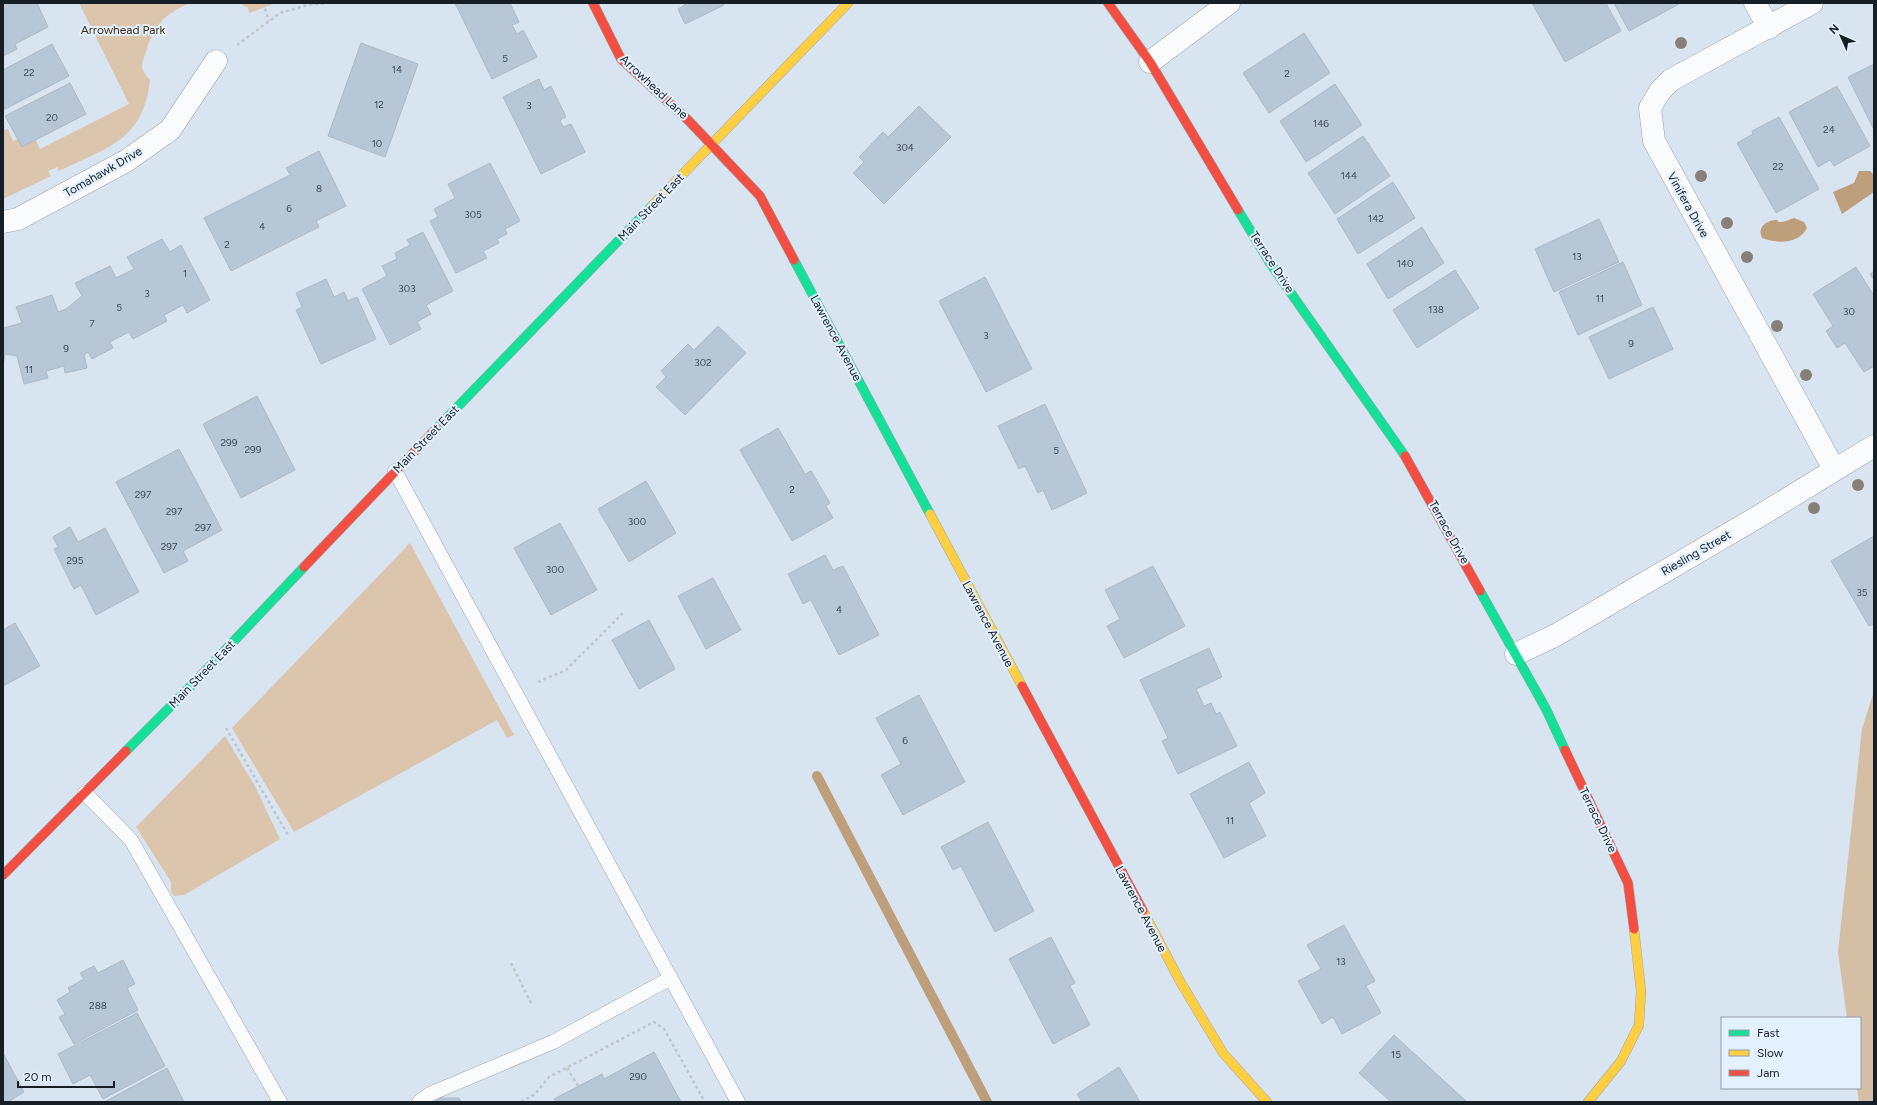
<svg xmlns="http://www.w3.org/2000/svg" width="1877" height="1105" font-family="Figtree,sans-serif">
<rect width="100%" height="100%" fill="#d8e4f0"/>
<!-- green -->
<path fill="#dbc6ad" d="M79,3H190C164,14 154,25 146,52C141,66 139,68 150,80C143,141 108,147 59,171L57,167L48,171L51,176L3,199V128L4,127L5,130L8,129L13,141L32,133L40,149L129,104Z
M239,3H276L249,13L248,8Z
M410,543L514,735L507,738L497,720L294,832L232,728Z
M225,736L255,786L280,839L184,895L174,896L171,892V882L136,827Z"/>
<!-- forest -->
<path fill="#d4bfa5" d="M1874,691V1102H1859L1857,1088H1860V1018H1847L1838,952L1862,729Z"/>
<!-- water -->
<path fill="#bd9f7c" d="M1859,171H1870L1874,175V192L1842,214L1833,192L1854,183Z
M1794,218L1804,222L1807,228C1799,244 1777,244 1762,238C1757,228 1765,221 1775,220C1781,220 1775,222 1781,222C1785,222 1790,219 1794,218Z"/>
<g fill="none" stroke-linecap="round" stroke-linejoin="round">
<!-- stream -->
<path stroke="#bd9f7c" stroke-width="10" d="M817,776L987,1102"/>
</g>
<!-- building -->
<path fill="#b7c7d6" stroke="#afb9c2" d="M3,3H37L48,27L15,44L17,49L3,56Z
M455,3H510L519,22L512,25L517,34L523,30L537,57L492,79Z
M684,3H723L724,5L685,24L678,9L685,5Z
M1532,3H1606L1621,31L1565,62Z
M1614,3H1678L1679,4L1629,31Z
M1304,33L1330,73L1269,113L1243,73Z
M361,43L418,64L385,157L328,136Z
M52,44L69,76L5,109L3,105V70Z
M1874,64V130L1848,77Z
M539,79L544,90L551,86L566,117L560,120L563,127L571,124L585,152L541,174L503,97Z
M70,83L86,114L22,147L5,116Z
M1335,84L1362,125L1306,162L1280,121Z
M1837,86L1870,146L1834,166L1830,160L1818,167L1789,112Z
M919,106L951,137L884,204L853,173L864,162L859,157L883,132L888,137Z
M1779,117L1819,189L1776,213L1737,143L1753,134L1752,131Z
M1363,136L1390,176L1335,214L1308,173Z
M319,151L346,206L316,221L319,227L231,271L204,218L290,175L286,168Z
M490,163L520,221L505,229L507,234L497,239L499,243L483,251L487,258L456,273L430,221L438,217L434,209L455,198L448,184Z
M1393,182L1415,218L1358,254L1337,219Z
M1599,219L1619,262L1554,292L1535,249Z
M1422,227L1444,263L1388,299L1367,264Z
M423,232L453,291L426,305L431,314L417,322L421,329L390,345L362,289L387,276L382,266L397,259L395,253L410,245L407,240Z
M162,239L170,252L181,245L210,300L187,313L183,305L164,315L167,321L133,339L129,332L110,342L113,348L92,359L88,352L84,355L87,368L65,373L64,366L46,371L48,378L24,384L17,356L5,354L3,365V328L22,323L16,307L52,295L58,312L66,309L82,296L75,283L110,266L116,278L134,269L127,257Z
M1623,262L1642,305L1578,335L1559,292Z
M1856,267L1874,296V366L1864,372L1845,343L1837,348L1826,331L1833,326L1813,294Z
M1455,270L1479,308L1417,348L1393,310Z
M1874,271V280L1870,274Z
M985,277L1032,369L986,392L939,301Z
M326,279L334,297L344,292L348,301L357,297L376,339L321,364L296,310L302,307L296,293Z
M1653,307L1673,349L1609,379L1589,337Z
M718,326L746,353L685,415L656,387L666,377L661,371L688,344L694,350Z
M257,396L295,470L241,498L203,424Z
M1045,404L1087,493L1052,510L1043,490L1038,493L1025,466L1019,469L998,426Z
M778,428L805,474L811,471L830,503L826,506L833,518L792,541L740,450Z
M179,449L222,530L183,551L188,561L164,573L116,482Z
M646,481L676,533L629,562L598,509Z
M560,523L597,590L551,615L514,548Z
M70,527L78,542L105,528L139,592L96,615L81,585L74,589L54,549L58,547L53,537Z
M1874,536V624L1869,626L1831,561Z
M825,555L833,570L843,566L879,635L839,655L811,600L803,604L788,574Z
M1153,566L1185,626L1124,658L1107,626L1120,619L1105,590Z
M713,578L741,630L706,649L678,596Z
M649,620L675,669L639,689L612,640Z
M15,623L40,666L3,686V630Z
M1209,648L1222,677L1196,689L1204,706L1211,703L1216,714L1220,712L1237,746L1178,774L1162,741L1168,738L1140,680Z
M919,695L965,782L903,815L881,775L901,764L876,718Z
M1249,762L1265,793L1249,803L1266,836L1224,858L1190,794Z
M988,822L1034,911L995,932L961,866L953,870L941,847Z
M1344,925L1375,981L1366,986L1381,1013L1342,1034L1333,1017L1322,1024L1298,981L1321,969L1307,945Z
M1051,937L1075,983L1070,986L1090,1025L1053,1044L1009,959Z
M123,960L135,984L127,988L138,1010L74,1044L59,1017L65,1014L57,1000L70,992L68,988L84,979L80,973L94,966L98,973Z
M137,1013L165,1066L103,1099L90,1075L73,1084L58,1054Z
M1394,1035L1467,1102H1391L1359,1073Z
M654,1052L681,1102H556L554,1099L602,1074L604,1079Z
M3,1053L24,1092L8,1102H3Z
M1119,1067L1140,1102H1082L1077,1094Z
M167,1068L184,1102H107L106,1101Z
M441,1098H459L461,1102H434Z"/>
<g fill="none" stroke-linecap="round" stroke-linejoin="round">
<defs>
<path id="lane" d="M395,471L738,1102
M85,793L131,840L280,1102
M419,1102L430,1094L553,1042L671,978"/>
<path id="street" d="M1755,3L1769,28
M1812,3L1671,80L1660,91L1650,108L1654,141L1834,469
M1150,62L1229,3
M3,222L18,219L126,161L170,130L216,61
M1516,654L1556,635L1756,518L1874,446"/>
<path id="fast" d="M1238,210L1270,263L1405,456
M794,260L930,514
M437,428L652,206
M1480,591L1546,709L1565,750
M126,751L194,683L304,567"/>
<path id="slow" d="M652,206L848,3
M930,514L1022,686
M1143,911L1181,983L1223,1053L1267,1102
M1588,1102L1621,1061L1639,1025L1641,991L1634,929"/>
<path id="jam" d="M593,3L621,59L688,120L760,196L794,260
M1108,3L1150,62L1238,210
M1405,456L1480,591
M304,567L437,428
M1022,686L1143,911
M1565,750L1628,883L1634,929
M3,875L126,751"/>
</defs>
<!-- lane casing -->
<use href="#lane" stroke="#9ca5ae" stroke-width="15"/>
<!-- street casing -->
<use href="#street" stroke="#9ca5ae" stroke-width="23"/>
<!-- fast casing -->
<use href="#fast" stroke="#9ca5ae" stroke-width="10"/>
<!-- slow casing -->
<use href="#slow" stroke="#9ca5ae" stroke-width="10"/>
<!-- jam casing -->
<use href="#jam" stroke="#9ca5ae" stroke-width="10"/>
<!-- path -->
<path stroke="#bfc5c9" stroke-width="2.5" stroke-dasharray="3 3" stroke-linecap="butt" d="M263,3L269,21
M237,45L280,13L307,5L325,3
M538,682L566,670L623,613
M226,728L288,835
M511,963L532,1005
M567,1068L578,1086
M521,1102L535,1094L549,1077L654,1022L664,1029L705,1102"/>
<!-- lane -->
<use href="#lane" stroke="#f9fbfd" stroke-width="14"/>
<!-- street -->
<use href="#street" stroke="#f9fbfd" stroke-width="22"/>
<!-- fast -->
<use href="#fast" stroke="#16e098" stroke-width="9"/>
<!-- slow -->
<use href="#slow" stroke="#ffcf43" stroke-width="9"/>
<!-- jam -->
<use href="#jam" stroke="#f24e42" stroke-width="9"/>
</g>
<!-- trees -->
<g fill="#868078">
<circle cx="1681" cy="43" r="6"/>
<circle cx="1701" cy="176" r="6"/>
<circle cx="1727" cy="223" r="6"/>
<circle cx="1747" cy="257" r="6"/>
<circle cx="1777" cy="326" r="6"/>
<circle cx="1806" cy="375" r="6"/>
<circle cx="1858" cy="485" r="6"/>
<circle cx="1814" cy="508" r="6"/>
</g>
<g text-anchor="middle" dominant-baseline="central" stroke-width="4" stroke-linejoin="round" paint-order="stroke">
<!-- number labels -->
<g font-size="10" fill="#3f4952">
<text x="505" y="58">5</text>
<text x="397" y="69">14</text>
<text x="29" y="72">22</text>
<text x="1287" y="73">2</text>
<text x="379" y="104">12</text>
<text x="529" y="105">3</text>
<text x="52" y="117">20</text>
<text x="1321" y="123">146</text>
<text x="1829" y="129">24</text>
<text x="377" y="143">10</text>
<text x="905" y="147">304</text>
<text x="1778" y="166">22</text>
<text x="1349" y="175">144</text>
<text x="319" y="188">8</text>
<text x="289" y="208">6</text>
<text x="473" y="214">305</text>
<text x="1376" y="218">142</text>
<text x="262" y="226">4</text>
<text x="227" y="244">2</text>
<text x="1577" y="256">13</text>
<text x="1405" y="263">140</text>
<text x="185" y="273">1</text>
<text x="407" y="288">303</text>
<text x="147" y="293">3</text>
<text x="1600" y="298">11</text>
<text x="119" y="307">5</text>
<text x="1436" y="309">138</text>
<text x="1849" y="311">30</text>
<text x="92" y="323">7</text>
<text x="986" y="335">3</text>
<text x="1631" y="343">9</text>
<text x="66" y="348">9</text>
<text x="703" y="362">302</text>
<text x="29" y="369">11</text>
<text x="229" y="442">299</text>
<text x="253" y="449">299</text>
<text x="1056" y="450">5</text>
<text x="792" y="489">2</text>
<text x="143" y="494">297</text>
<text x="174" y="511">297</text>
<text x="637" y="521">300</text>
<text x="203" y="527">297</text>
<text x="169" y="546">297</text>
<text x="75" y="560">295</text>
<text x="555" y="569">300</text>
<text x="1862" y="592">35</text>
<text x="839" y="609">4</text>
<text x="905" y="740">6</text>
<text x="1230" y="820">11</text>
<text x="1341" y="961">13</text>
<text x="98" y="1005">288</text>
<text x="1396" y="1054">15</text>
<text x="638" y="1076">290</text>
</g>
<!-- park labels -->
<g font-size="12" fill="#432e15" stroke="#e3f0fd">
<text x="123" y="30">Arrowhead Park</text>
</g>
<!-- street labels -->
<g font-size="12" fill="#171f26" stroke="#e3f0fd">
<text transform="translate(654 87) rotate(43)">Arrowhead Lane</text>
<text transform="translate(103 172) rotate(-30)">Tomahawk Drive</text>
<text transform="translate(1688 205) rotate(61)">Vinifera Drive</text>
<text transform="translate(651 207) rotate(-46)">Main Street East</text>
<text transform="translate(1272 262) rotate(57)">Terrace Drive</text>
<text transform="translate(836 338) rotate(62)">Lawrence Avenue</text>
<text transform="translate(426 439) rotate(-46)">Main Street East</text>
<text transform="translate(1449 532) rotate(61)">Terrace Drive</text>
<text transform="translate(1696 553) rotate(-30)">Riesling Street</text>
<text transform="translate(988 624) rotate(62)">Lawrence Avenue</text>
<text transform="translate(202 674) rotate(-46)">Main Street East</text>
<text transform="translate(1598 820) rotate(64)">Terrace Drive</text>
<text transform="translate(1141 909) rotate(62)">Lawrence Avenue</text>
</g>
</g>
<!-- border -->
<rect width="1877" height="1105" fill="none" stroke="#171f26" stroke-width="8"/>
<!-- legend -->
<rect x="1721" y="1017" width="140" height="72" fill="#e3f0fd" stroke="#919ca7"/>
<rect x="1729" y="1030" width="20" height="6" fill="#16e098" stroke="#919ca7"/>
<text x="1757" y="1037" font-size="12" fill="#171f26">Fast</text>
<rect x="1729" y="1050" width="20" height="6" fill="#ffcf43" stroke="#919ca7"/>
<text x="1757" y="1057" font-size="12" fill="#171f26">Slow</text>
<rect x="1729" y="1070" width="20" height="6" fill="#f24e42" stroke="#919ca7"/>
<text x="1757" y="1077" font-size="12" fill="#171f26">Jam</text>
<!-- north arrow -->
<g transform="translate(1841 36) rotate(315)" stroke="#e3f0fd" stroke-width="3" paint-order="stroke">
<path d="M0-3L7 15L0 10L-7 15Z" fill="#171f26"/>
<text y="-6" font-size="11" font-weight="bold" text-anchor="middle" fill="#171f26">N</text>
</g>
<!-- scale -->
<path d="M18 1081v6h96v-6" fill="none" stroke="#171f26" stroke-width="2"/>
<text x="24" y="1081" font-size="12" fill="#171f26" stroke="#e3f0fd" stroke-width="3" paint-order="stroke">20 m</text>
</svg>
